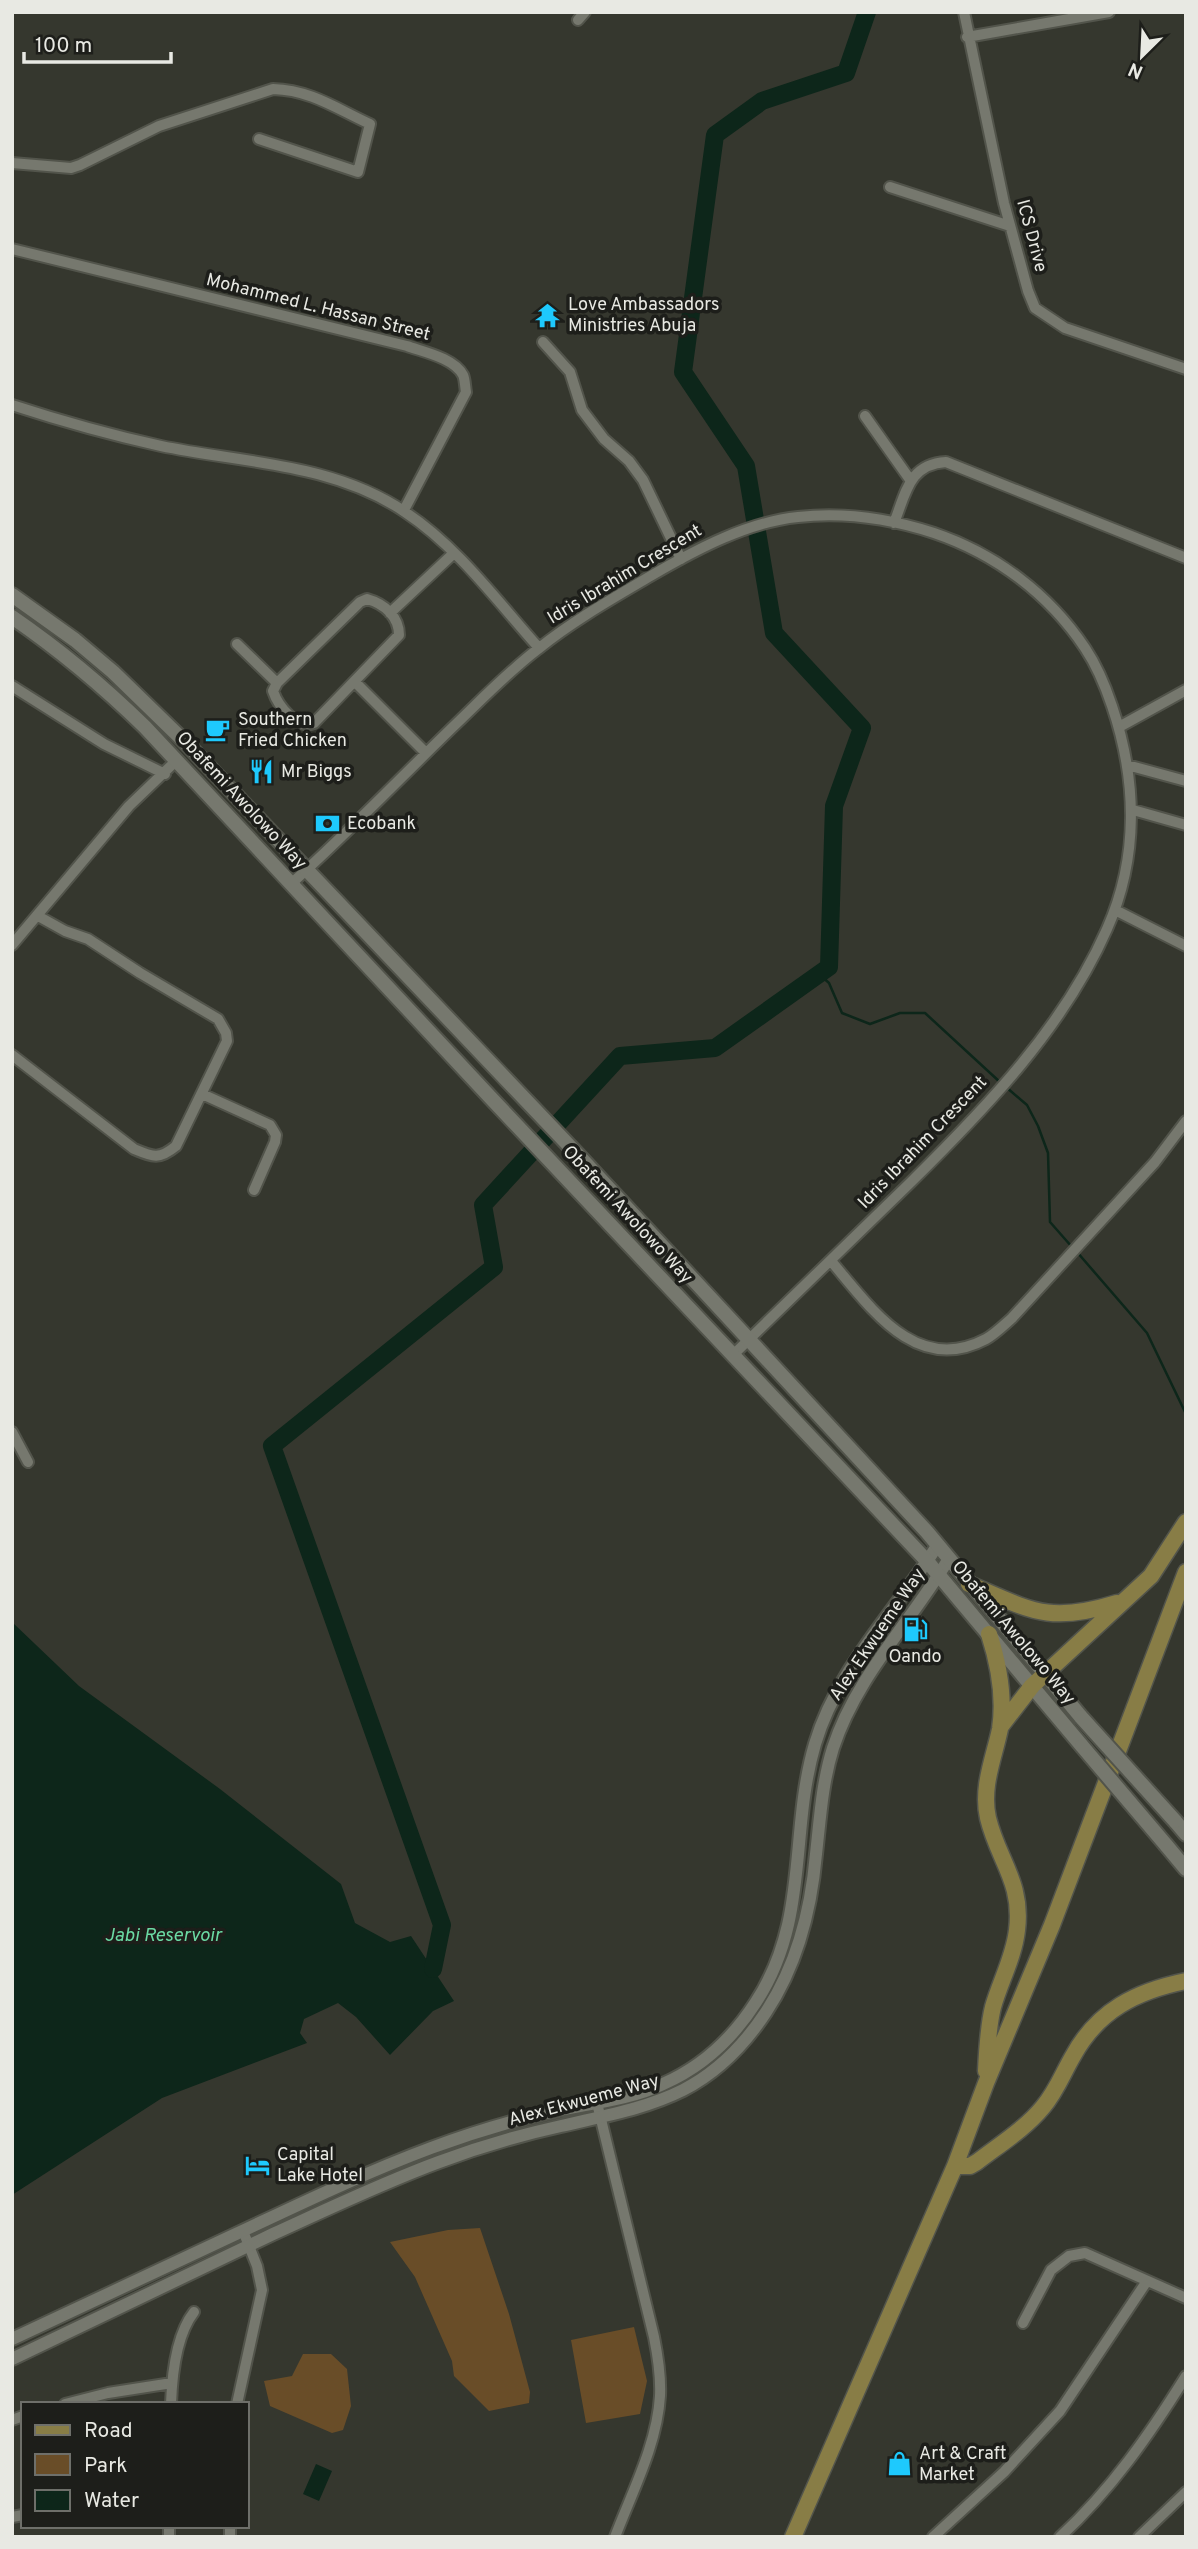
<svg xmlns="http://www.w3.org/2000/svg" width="1198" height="2549" font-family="Overpass,sans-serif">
<rect width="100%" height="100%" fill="#35372e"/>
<!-- green -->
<path fill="#694d28" d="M480,2228L509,2314L530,2392L529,2403L489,2411L454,2376L452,2361L415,2277L390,2242L448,2230Z
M634,2327L647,2381L640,2414L586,2423L571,2340Z
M303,2354H331L347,2369L351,2406L343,2430L332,2433L270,2406L264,2381L292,2376Z"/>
<!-- water -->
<path fill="#0d261a" d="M12,1622L79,1686L220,1789L341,1884L355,1923L390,1942L411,1936L454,2001L433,2011L390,2055L356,2017L338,2003L304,2019L300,2033L307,2043L162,2098L12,2195Z
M316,2464L332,2471L319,2501L303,2494Z"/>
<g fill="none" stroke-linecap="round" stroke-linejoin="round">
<!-- stream -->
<path stroke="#0d261a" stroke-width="2.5" d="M819,974L829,983L842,1013L870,1024L900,1013H925L1001,1083
M1006,1087L1027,1105L1038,1126L1048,1153L1050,1222L1072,1247
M1077,1252L1147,1333L1186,1414"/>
<!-- river -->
<path stroke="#0d261a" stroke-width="18" d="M433,1969L442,1925L272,1446L494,1267L483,1205L620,1056L715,1048L829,967L834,806L862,728L774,633L746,466L683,372L715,135L762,101L846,73L867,12"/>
<defs>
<path id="minor" d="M964,12L1004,203L1028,291L1035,308L1065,328L1186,369
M578,20L585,12
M967,37L1109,12
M12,163L71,168L80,165L159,126L273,89C311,90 337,109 370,124L358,172L259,139
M890,187L1010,226
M12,249L407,346C424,352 454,358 463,375C465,379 465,387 466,392L404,510
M543,342L570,372L582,410L604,439L629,461L643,480L681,559
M12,405C61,421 111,435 161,446C243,463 333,463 405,512C458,547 497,601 539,648
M865,416L911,481
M894,523C906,493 909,464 946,462L1186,558
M367,599C385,604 399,617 399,635L314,723C297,730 278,706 273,691L277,683L360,602Z
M390,613L454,553
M237,644L277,683
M355,682L426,753
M12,686L104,744L165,774
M1119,727L1186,690
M1127,765L1186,781
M1133,810L1186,825
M292,883C349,832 402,776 457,723C483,698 509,671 538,649C574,620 615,597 654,574C697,549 748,522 798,517C843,512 891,519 934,533C996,554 1049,594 1085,648C1097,666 1105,685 1112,706C1137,780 1139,857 1107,929C1064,1027 986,1108 911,1182C852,1240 792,1297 733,1355
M1115,910L1186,946
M12,945L129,806L176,761
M12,1055L134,1149C153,1157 159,1160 176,1146L227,1041L226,1033L218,1019L140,973L88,939L65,931L38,916
M202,1094L270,1125L276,1135L275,1142L254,1190
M831,1261C871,1308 916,1376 986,1339C995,1334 1004,1325 1012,1318L1155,1162L1186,1121
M12,1432L28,1462
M597,2103L654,2337C658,2357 661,2376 660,2396C657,2445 632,2492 615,2537
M1023,2323L1051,2270L1069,2256L1085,2253L1186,2298
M65,2404L108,2393L172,2383
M171,2404C172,2375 176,2335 194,2312
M237,2404L262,2290L257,2266L243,2231
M12,2420L23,2416
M12,2517L23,2515
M230,2526V2537
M169,2537V2526
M933,2537L1004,2472L1060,2411L1147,2281
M1060,2537C1111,2490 1150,2434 1186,2376
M1139,2537L1186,2492"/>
<path id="tertiary" d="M12,2339C87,2304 161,2269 236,2234C300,2204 364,2173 431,2148C471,2133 518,2119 559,2110C593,2103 631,2099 663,2084C702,2067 733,2038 756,2002C810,1919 789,1832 815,1744C837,1669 896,1611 937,1546
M12,2359C99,2317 186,2275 273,2234C328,2209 382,2183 439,2162C479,2147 520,2135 561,2126C603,2116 645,2109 683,2090C718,2072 745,2044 766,2012C797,1965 811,1911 816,1854C820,1819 822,1783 833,1748C856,1677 910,1623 948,1560"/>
<path id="secondary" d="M12,595L75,640L113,672L188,745L578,1155L927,1532L1081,1717
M12,617C60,650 103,686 145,727L490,1097L927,1561L1082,1746
M1175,1821L1186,1834
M1166,1845L1186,1869"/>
<path id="primary" d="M969,1584C1032,1611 1049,1624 1117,1603
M1001,1726L1032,1686L1151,1576L1186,1522
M986,2071C987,2050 988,2027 993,2007C1000,1982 1014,1957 1017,1930C1023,1882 998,1860 988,1818C981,1787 994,1758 1000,1729C1005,1696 999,1665 989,1634
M955,2166H970L977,2162C999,2145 1025,2129 1043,2107C1056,2092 1063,2073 1073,2056C1098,2010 1137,1991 1186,1981
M793,2537L955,2166L986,2083L1052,1925L1186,1572"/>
</defs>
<!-- minor casing -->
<use href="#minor" stroke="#52544b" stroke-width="14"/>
<!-- tertiary casing -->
<use href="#tertiary" stroke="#52544b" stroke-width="16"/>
<!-- secondary casing -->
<use href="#secondary" stroke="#52544b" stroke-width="18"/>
<!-- primary casing -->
<use href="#primary" stroke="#52544b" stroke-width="19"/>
<!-- minor -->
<use href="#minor" stroke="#76786e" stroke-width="10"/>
<!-- tertiary -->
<use href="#tertiary" stroke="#76786e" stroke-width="12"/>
<!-- secondary -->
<use href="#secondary" stroke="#76786e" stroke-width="14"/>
<!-- primary -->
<use href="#primary" stroke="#887d46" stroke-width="16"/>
<defs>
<path id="secondary-bridge" d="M1081,1717L1175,1821
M1082,1746L1166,1845"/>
</defs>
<!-- secondary-bridge casing -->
<use href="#secondary-bridge" stroke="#52544b" stroke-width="18" stroke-linecap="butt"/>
<!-- secondary-bridge -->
<use href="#secondary-bridge" stroke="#76786e" stroke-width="14"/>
</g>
<!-- icons -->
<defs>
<symbol id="temple-bare" viewBox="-9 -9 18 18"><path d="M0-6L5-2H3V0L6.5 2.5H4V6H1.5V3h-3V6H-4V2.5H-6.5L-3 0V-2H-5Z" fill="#1ec9fd" stroke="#1d1e1a" stroke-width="2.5" paint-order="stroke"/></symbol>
<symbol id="cafe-bare" viewBox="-9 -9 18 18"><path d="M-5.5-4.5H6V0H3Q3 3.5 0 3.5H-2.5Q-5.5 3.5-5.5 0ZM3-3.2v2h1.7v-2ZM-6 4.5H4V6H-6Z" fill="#1ec9fd" stroke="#1d1e1a" stroke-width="2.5" paint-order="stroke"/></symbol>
<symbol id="restaurant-bare" viewBox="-9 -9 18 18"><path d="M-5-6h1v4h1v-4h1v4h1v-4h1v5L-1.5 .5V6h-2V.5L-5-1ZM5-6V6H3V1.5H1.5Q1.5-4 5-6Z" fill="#1ec9fd" stroke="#1d1e1a" stroke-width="2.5" paint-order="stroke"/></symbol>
<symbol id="bank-bare" viewBox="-9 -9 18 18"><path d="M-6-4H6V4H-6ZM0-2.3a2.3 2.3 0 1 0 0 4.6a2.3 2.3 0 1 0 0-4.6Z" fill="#1ec9fd" stroke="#1d1e1a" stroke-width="2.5" paint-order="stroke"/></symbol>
<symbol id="fuel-bare" viewBox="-9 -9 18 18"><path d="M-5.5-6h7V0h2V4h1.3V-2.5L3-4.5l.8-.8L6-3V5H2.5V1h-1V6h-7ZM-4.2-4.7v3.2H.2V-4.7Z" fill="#1ec9fd" stroke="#1d1e1a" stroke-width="2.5" paint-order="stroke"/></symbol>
<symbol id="hotel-bare" viewBox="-9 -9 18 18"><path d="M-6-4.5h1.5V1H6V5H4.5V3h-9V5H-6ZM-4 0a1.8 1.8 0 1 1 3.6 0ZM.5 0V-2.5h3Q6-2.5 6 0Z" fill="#1ec9fd" stroke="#1d1e1a" stroke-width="2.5" paint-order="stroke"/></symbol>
<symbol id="shop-bare" viewBox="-9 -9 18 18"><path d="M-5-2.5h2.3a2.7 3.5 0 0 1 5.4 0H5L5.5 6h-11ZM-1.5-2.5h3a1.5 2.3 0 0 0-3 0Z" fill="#1ec9fd" stroke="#1d1e1a" stroke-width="2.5" paint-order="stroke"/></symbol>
</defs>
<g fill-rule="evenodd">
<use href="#temple-bare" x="530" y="298" width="35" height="35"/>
<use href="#cafe-bare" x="200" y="712" width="35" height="35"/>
<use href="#restaurant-bare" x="244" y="754" width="35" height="35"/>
<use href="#bank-bare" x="310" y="806" width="35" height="35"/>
<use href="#fuel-bare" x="898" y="1612" width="35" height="35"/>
<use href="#hotel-bare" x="240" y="2148" width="35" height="35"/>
<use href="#shop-bare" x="882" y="2446" width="35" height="35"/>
</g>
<g text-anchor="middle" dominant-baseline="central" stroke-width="7" stroke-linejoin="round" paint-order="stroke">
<!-- street labels -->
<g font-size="18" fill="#e8e9e3" stroke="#1d1e1a">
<text transform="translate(1031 236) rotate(75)">ICS Drive</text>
<text transform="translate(318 308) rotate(14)">Mohammed L. Hassan Street</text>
<text transform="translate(625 575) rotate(-31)">Idris Ibrahim Crescent</text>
<text transform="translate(241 801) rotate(47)">Obafemi Awolowo Way</text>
<text transform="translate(923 1143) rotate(-46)">Idris Ibrahim Crescent</text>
<text transform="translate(627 1215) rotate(47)">Obafemi Awolowo Way</text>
<text transform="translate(1013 1633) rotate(50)">Obafemi Awolowo Way</text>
<text transform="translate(878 1635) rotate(-56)">Alex Ekwueme Way</text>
<text transform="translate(584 2101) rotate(-15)">Alex Ekwueme Way</text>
</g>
<!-- poi labels -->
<g font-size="18" fill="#e8e9e3" stroke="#1d1e1a" text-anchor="start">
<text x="568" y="305">Love Ambassadors<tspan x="568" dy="21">Ministries Abuja</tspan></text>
<text x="238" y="720">Southern<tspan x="238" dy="21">Fried Chicken</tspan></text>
<text x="281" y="772">Mr Biggs</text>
<text x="347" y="824">Ecobank</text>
<text x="915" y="1657" text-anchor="middle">Oando</text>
<text x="277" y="2155">Capital<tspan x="277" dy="21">Lake Hotel</tspan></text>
<text x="919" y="2454">Art &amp; Craft<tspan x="919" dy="21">Market</tspan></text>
</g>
<!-- water labels -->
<g font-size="19" font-style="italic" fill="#6bdaa4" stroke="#1d1e1a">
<text x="163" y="1936">Jabi Reservoir</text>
</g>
</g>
<!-- border -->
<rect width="1198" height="2549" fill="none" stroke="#e8e9e3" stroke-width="28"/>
<!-- legend -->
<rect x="21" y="2402" width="228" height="126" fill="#1d1e1a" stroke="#6e6f6a" stroke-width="2"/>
<rect x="35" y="2425" width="35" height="10" fill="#887d46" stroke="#6e6f6a" stroke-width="2"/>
<text x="84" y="2437" font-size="21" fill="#e8e9e3">Road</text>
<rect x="35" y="2454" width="35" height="21" fill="#694d28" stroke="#6e6f6a" stroke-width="2"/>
<text x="84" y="2472" font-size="21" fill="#e8e9e3">Park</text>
<rect x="35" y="2490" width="35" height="21" fill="#0d261a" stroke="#6e6f6a" stroke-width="2"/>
<text x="84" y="2507" font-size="21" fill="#e8e9e3">Water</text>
<!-- north arrow -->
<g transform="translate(1142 56) rotate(204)" stroke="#1d1e1a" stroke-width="5" paint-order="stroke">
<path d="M0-5L12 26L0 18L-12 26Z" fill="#e8e9e3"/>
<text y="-10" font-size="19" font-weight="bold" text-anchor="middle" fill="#e8e9e3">N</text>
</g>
<!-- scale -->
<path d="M24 52v10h147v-10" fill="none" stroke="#e8e9e3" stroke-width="3.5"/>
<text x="35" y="52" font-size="21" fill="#e8e9e3" stroke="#1d1e1a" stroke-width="5" paint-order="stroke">100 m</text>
</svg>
